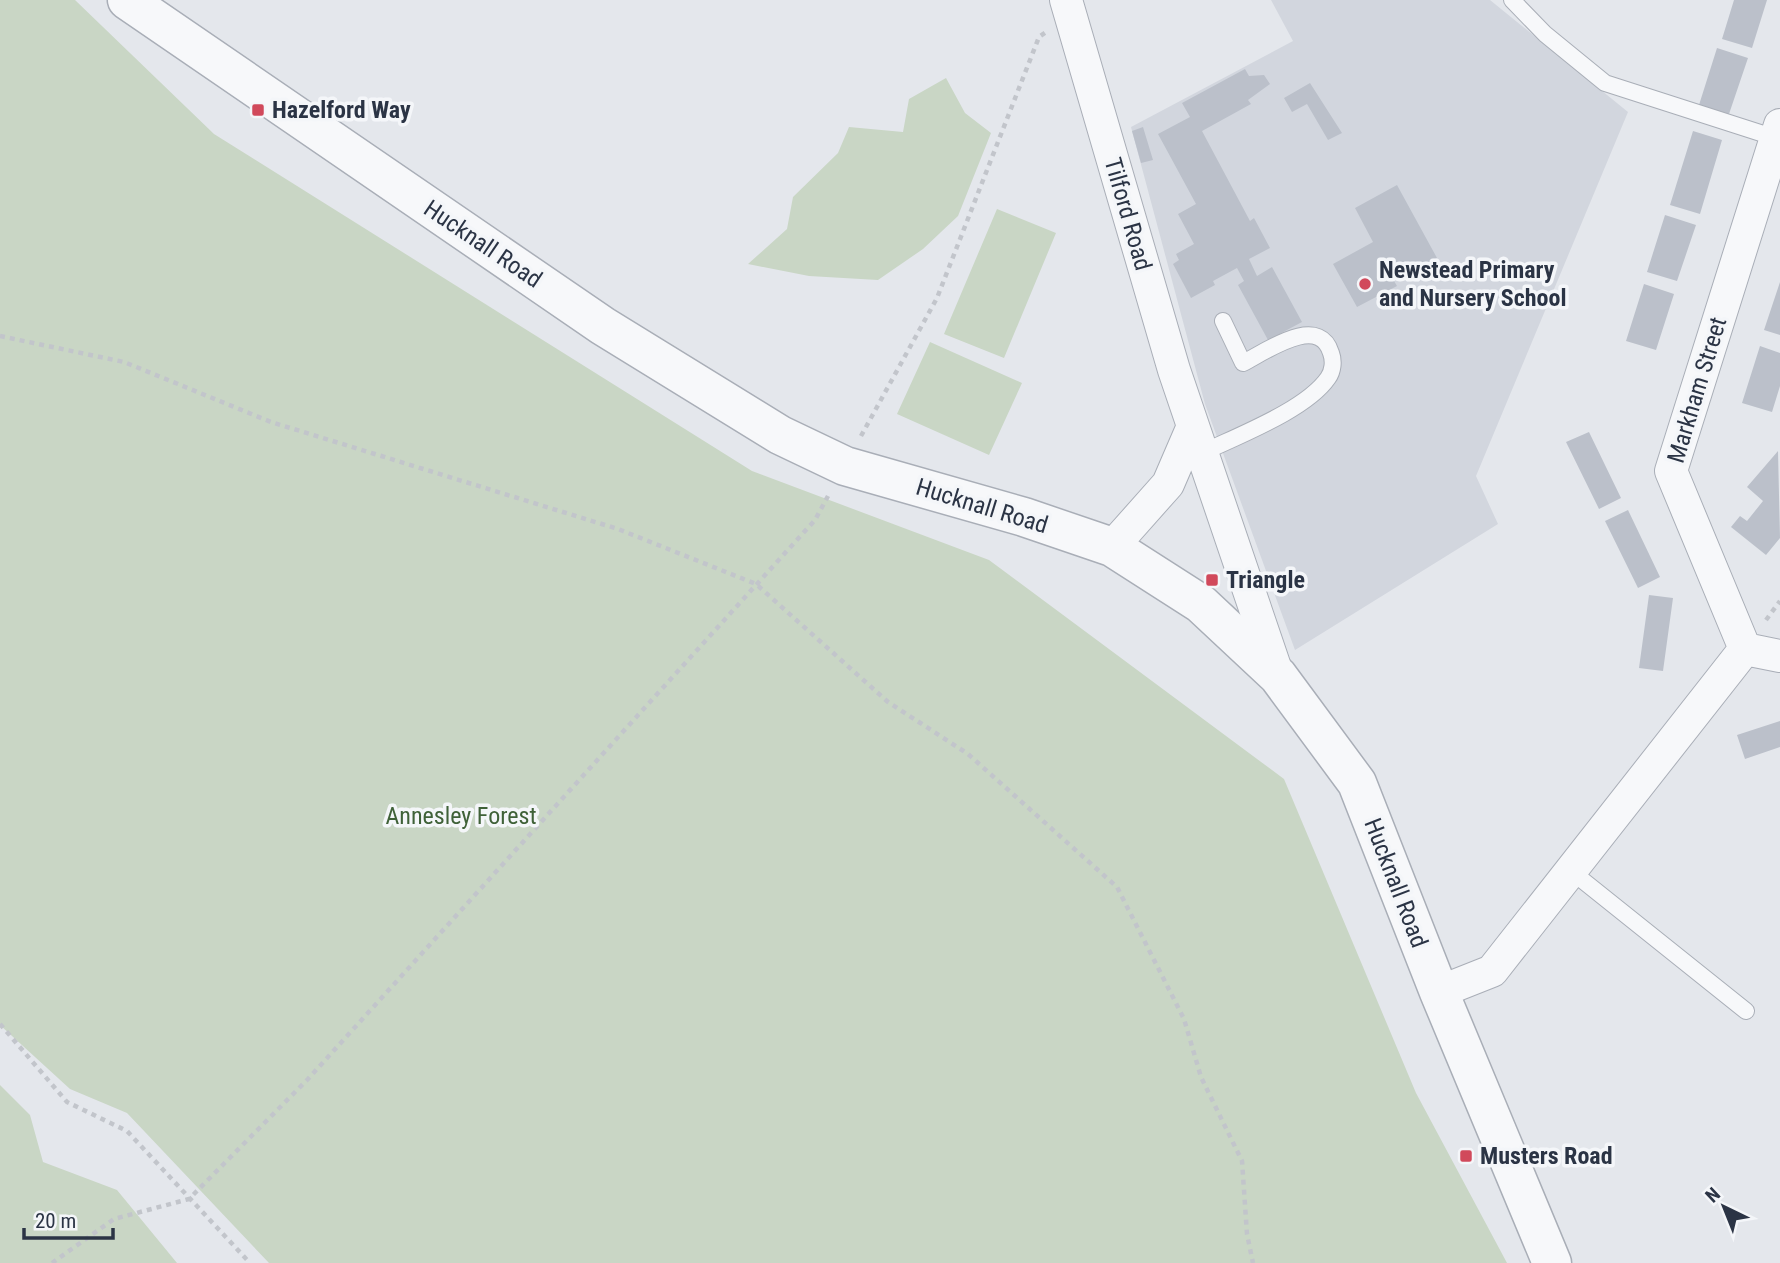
<svg xmlns="http://www.w3.org/2000/svg" width="1780" height="1263" font-family="'Roboto Condensed',sans-serif">
<rect width="100%" height="100%" fill="#e4e7ec"/>
<!-- built -->
<path fill="#d2d6de" d="M1271,0H1490L1628,112L1476,476L1498,524L1295,650L1205,404L1131,127L1293,41Z"/>
<!-- green -->
<path fill="#c9d6c5" d="M0,0H75L214,134L752,471L989,560L1284,779L1416,1093L1507,1263H269L127,1113L70,1089L0,1025Z
M946,78L965,113L991,133L958,216L923,249L878,280L809,276L748,264L787,229L793,197L838,153L849,127L903,132L909,99Z
M997,209L1056,233L1004,358L944,334Z
M930,342L1022,383L989,455L897,414Z
M0,1085L30,1115L43,1162L117,1190L177,1263H0Z"/>
<!-- building -->
<path fill="#bbc0ca" d="M1734,0H1767L1752,48L1722,39Z
M1717,48L1748,58L1729,114L1699,105Z
M1245,69L1249,76L1264,75L1270,84L1248,100L1251,104L1202,131L1250,221L1254,218L1270,248L1249,259L1257,276L1272,267L1302,322L1268,340L1238,285L1244,281L1237,268L1213,281L1215,285L1191,298L1173,264L1179,260L1176,254L1194,244L1178,214L1196,204L1158,134L1190,117L1182,103Z
M1310,83L1342,133L1328,140L1307,104L1292,112L1284,98Z
M1143,127L1153,160L1141,163L1132,131Z
M1693,131L1722,140L1700,214L1670,205Z
M1397,185L1437,258L1394,281L1397,286L1357,307L1333,264L1373,242L1355,208Z
M1665,215L1696,225L1677,281L1647,272Z
M1780,282V335L1764,330Z
M1644,284L1674,294L1656,350L1626,341Z
M1760,346L1780,353V386L1772,412L1742,403Z
M1589,432L1621,498L1599,509L1566,442Z
M1778,451L1780,538L1766,555L1731,527L1740,516L1747,521L1763,501L1747,487Z
M1628,510L1660,577L1638,588L1605,521Z
M1649,595L1673,598L1663,671L1639,668Z
M1780,721V747L1745,759L1737,735Z"/>
<g fill="none" stroke-linecap="round" stroke-linejoin="round">
<defs>
<path id="service" d="M1512,0L1545,34L1605,83L1776,138
M1202,453C1237,436 1306,410 1328,378C1333,371 1334,361 1331,353C1319,313 1265,352 1243,363L1223,321
M1571,871L1746,1011"/>
<path id="minor" d="M1066,0L1174,370L1278,676
M1112,547L1168,484L1193,426
M1745,649L1671,471L1780,125
M1745,649L1780,656
M1439,992L1492,971L1745,649"/>
<path id="tertiary" d="M127,0L603,326L780,435L845,466L1024,517L1112,547L1201,604L1278,676L1357,783L1439,992L1552,1263"/>
</defs>
<!-- service casing -->
<use href="#service" stroke="#a9aeb7" stroke-width="18"/>
<!-- minor casing -->
<use href="#minor" stroke="#a9aeb7" stroke-width="34"/>
<!-- tertiary casing -->
<use href="#tertiary" stroke="#a9aeb7" stroke-width="41"/>
<!-- path -->
<path stroke="#c2c5cb" stroke-width="4.5" stroke-dasharray="5 5" stroke-linecap="butt" d="M0,336L124,362L271,422L618,529L756,584L888,702L968,754L1117,887L1184,1019L1201,1077L1242,1161L1247,1234L1253,1263
M861,436L937,298L1039,37L1046,32
M1766,620L1780,601
M0,1024L67,1102L127,1131L250,1263
M52,1263L114,1219L189,1199L308,1079L815,520L828,496"/>
<!-- service -->
<use href="#service" stroke="#f7f8fa" stroke-width="16"/>
<!-- minor -->
<use href="#minor" stroke="#f7f8fa" stroke-width="32"/>
<!-- tertiary -->
<use href="#tertiary" stroke="#f7f8fa" stroke-width="38"/>
</g>
<!-- markers -->
<g fill="#d1495b" stroke="#f4f6f9" stroke-width="2.5">
<rect x="251" y="103" width="14" height="14" rx="3.5"/>
<circle cx="1365" cy="284" r="7"/>
<rect x="1205" y="573" width="14" height="14" rx="3.5"/>
<rect x="1459" y="1149" width="14" height="14" rx="3.5"/>
</g>
<g text-anchor="middle" dominant-baseline="central" stroke-width="7" stroke-linejoin="round" paint-order="stroke">
<!-- poi labels -->
<g font-size="24" font-weight="bold" fill="#2b3445" stroke="#f4f6f9" text-anchor="start">
<text x="272" y="110">Hazelford Way</text>
<text x="1379" y="270">Newstead Primary<tspan x="1379" dy="28">and Nursery School</tspan></text>
<text x="1226" y="580">Triangle</text>
<text x="1480" y="1156">Musters Road</text>
</g>
<!-- street labels -->
<g font-size="24" fill="#2b3445" stroke="#f4f6f9">
<text transform="translate(1128 214) rotate(74)">Tilford Road</text>
<text transform="translate(483 244) rotate(34)">Hucknall Road</text>
<text transform="translate(1697 390) rotate(-73)">Markham Street</text>
<text transform="translate(982 506) rotate(17)">Hucknall Road</text>
<text transform="translate(1396 883) rotate(69)">Hucknall Road</text>
</g>
<!-- park labels -->
<g font-size="24" fill="#3f6138" stroke="#f4f6f9">
<text x="461" y="816">Annesley Forest</text>
</g>
</g>
<!-- north arrow -->
<g transform="translate(1724 1207) rotate(317)" stroke="#f4f6f9" stroke-width="5" paint-order="stroke">
<path d="M0-5L12 26L0 18L-12 26Z" fill="#2b3445"/>
<text y="-10" font-size="19" font-weight="bold" text-anchor="middle" fill="#2b3445">N</text>
</g>
<!-- scale -->
<path d="M24 1228v10h89v-10" fill="none" stroke="#2b3445" stroke-width="3.5"/>
<text x="35" y="1228" font-size="21" fill="#2b3445" stroke="#f4f6f9" stroke-width="5" paint-order="stroke">20 m</text>
</svg>
